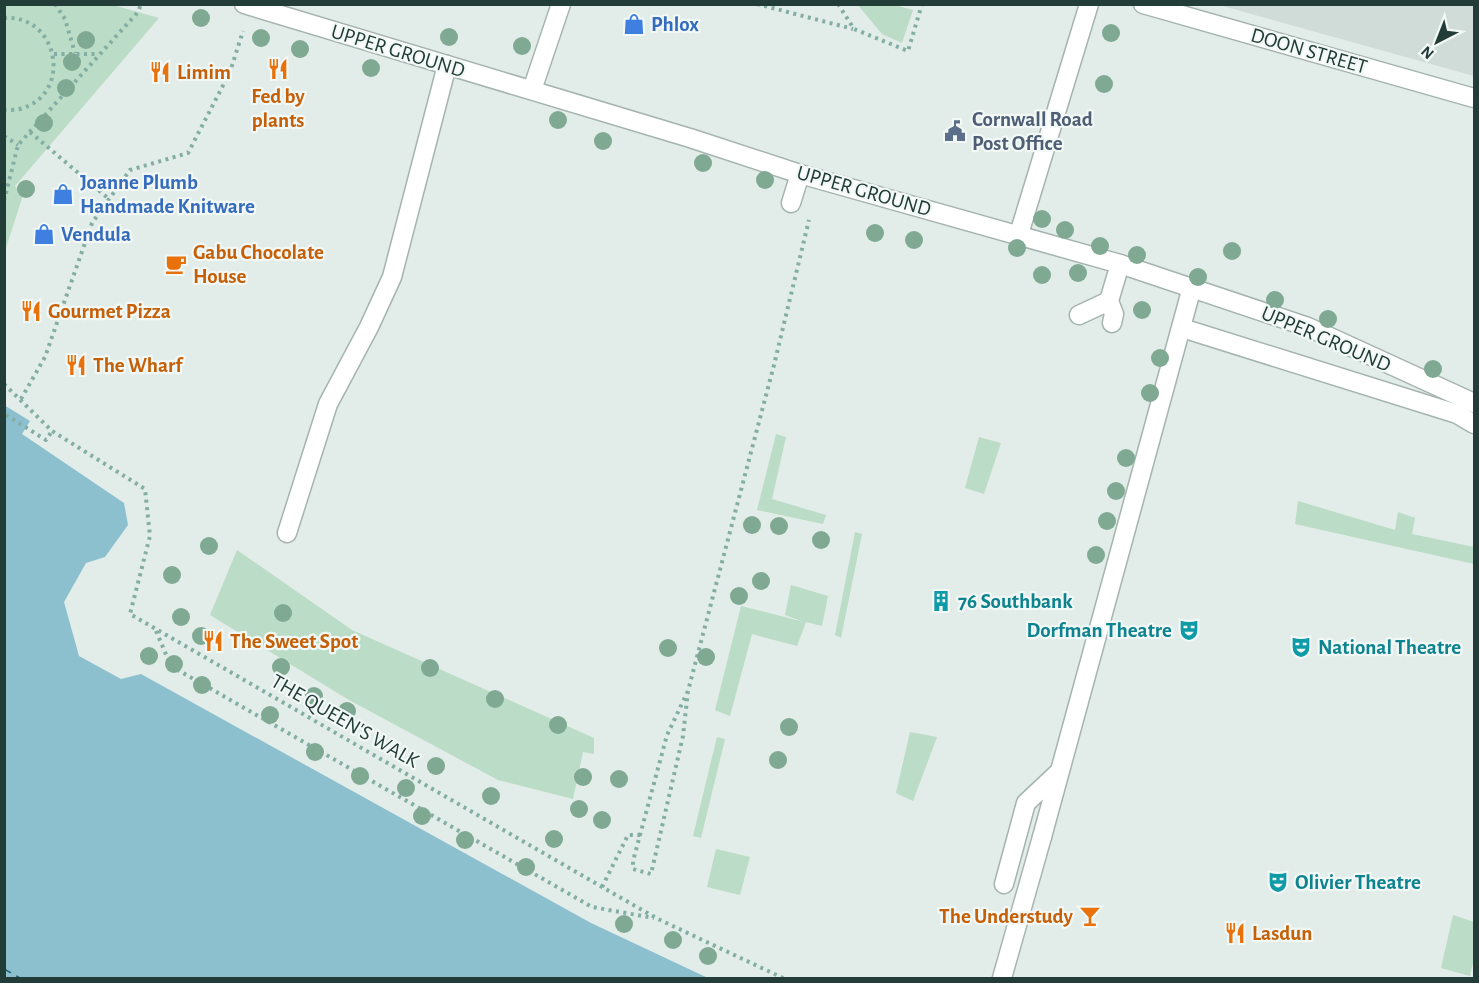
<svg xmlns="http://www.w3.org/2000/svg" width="1479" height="983" font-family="'Alegreya Sans',sans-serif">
<rect width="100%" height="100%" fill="#e2ece8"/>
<!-- built -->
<path fill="#d0dcd7" d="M1219,5H1474V76Z"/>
<!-- green -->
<path fill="#bbdcc6" d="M5,4L113,5L159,18L15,186L23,195L5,251Z
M858,5H894L913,10L902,43L882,34Z
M776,434L786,437L772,499L826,515L823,524L757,510Z
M979,437L1001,443L984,494L965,488Z
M1298,501L1395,530L1398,512L1415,518L1412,534L1474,547V564L1295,524Z
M855,532L862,534L841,638L835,635Z
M237,550L352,630L594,738V754L583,752L573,799L498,780L349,700L210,615Z
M791,585L828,596L822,626L806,622L797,646L752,634L730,716L715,710L741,606L804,622L785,615Z
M910,732L937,737L913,801L896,793Z
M717,737L725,739L701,838L693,836Z
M716,849L750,857L740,895L707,887Z
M1453,915L1474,922V958L1470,976L1441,968Z"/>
<!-- water -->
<path fill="#8cc0cf" d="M4,405L30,421L22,434L124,503L128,525L105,557L86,563L64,602L79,656L121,679L141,674L591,923L708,978H5Z"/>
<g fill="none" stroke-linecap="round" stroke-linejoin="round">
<!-- ferry -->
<path stroke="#1e6276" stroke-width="1.5" stroke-dasharray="8 6" stroke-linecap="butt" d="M4,969L20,978"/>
<defs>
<path id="service" d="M1143,4L1474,98
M791,203L800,174
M1109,301L1114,314L1112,323
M1079,315L1109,301L1120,264
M1182,328L1457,414L1474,424
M287,533L328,404L369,327L392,277L447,65
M1042,837L1192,287
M1004,884L1026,803L1058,773"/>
<path id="pedestrian" d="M1002,978L1042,837"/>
<path id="minor" d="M244,4L690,138L800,174L1120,264L1308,327L1474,403
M532,90L561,4
M1019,234L1089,4"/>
</defs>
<!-- service casing -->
<use href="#service" stroke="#a5b4af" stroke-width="21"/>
<!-- pedestrian casing -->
<use href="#pedestrian" stroke="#a5b4af" stroke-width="21"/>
<!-- minor casing -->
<use href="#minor" stroke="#a5b4af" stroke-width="21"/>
<!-- path -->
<path stroke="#83aea4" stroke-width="4" stroke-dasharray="3 4.5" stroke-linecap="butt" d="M55,4L65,19L75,53
M757,4L853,29
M838,4L854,29L908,51L922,4
M4,18C58,14 73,92 23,108C18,110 10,110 4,110
M54,54H98
M30,132L109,199
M4,136L18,145
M4,201L18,145L138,12L141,4
M4,384L52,431L145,489L150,536L130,614L602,887L658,919L783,978
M21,399L45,357L92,223L130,170L188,153L230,72L243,31
M6,415L46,440L52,431
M156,631L171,666L592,907L654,918
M688,691L667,735L633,861V869L651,874L683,736L688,691L774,365L809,220
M602,887L628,835H641"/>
<!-- service -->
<use href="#service" stroke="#fff" stroke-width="18"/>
<!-- pedestrian -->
<use href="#pedestrian" stroke="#fff" stroke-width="18"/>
<!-- minor -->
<use href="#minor" stroke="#fff" stroke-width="18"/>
</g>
<!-- trees -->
<g fill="#7fa993">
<circle cx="201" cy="18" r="9"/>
<circle cx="1111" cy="33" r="9"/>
<circle cx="449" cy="37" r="9"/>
<circle cx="261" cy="38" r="9"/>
<circle cx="86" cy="40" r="9"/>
<circle cx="522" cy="46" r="9"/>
<circle cx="300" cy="49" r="9"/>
<circle cx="72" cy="62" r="9"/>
<circle cx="371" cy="68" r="9"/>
<circle cx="1104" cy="84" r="9"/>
<circle cx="66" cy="88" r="9"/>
<circle cx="558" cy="120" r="9"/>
<circle cx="44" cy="123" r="9"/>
<circle cx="603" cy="141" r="9"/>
<circle cx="703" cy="163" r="9"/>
<circle cx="765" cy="180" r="9"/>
<circle cx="26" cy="189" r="9"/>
<circle cx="1042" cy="219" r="9"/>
<circle cx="1065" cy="230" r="9"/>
<circle cx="875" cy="233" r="9"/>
<circle cx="914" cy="240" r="9"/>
<circle cx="1100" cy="246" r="9"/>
<circle cx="1017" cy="248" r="9"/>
<circle cx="1232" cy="251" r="9"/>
<circle cx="1137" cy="255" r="9"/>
<circle cx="1078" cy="273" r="9"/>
<circle cx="1042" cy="275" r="9"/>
<circle cx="1198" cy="277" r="9"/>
<circle cx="1275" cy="300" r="9"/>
<circle cx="1142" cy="310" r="9"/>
<circle cx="1328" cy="319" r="9"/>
<circle cx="1160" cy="358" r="9"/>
<circle cx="1433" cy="369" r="9"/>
<circle cx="1150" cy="393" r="9"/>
<circle cx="1126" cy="458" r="9"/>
<circle cx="1116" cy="491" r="9"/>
<circle cx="1107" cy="521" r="9"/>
<circle cx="752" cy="525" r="9"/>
<circle cx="779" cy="526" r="9"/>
<circle cx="821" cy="540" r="9"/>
<circle cx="209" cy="546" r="9"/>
<circle cx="1096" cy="555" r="9"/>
<circle cx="172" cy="575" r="9"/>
<circle cx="761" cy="581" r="9"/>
<circle cx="739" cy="596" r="9"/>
<circle cx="283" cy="613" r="9"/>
<circle cx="181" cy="617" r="9"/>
<circle cx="201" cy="636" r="9"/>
<circle cx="668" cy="648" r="9"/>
<circle cx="149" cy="656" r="9"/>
<circle cx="706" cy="657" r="9"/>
<circle cx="174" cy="664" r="9"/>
<circle cx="281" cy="667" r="9"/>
<circle cx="430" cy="668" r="9"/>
<circle cx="202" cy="685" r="9"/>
<circle cx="314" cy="696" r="9"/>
<circle cx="495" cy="699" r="9"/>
<circle cx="347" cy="711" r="9"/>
<circle cx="270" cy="715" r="9"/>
<circle cx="558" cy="725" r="9"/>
<circle cx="789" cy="727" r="9"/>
<circle cx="315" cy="752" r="9"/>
<circle cx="778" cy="760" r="9"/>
<circle cx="436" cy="766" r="9"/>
<circle cx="360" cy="776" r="9"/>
<circle cx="583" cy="777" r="9"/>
<circle cx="619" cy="779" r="9"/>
<circle cx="406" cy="788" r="9"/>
<circle cx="491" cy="796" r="9"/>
<circle cx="579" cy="809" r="9"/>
<circle cx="422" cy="816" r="9"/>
<circle cx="602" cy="820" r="9"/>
<circle cx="554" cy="839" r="9"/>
<circle cx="465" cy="840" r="9"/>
<circle cx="526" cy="867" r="9"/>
<circle cx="624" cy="924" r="9"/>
<circle cx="673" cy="940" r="9"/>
<circle cx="708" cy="956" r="9"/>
</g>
<!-- icons -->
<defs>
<symbol id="shop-bare" viewBox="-9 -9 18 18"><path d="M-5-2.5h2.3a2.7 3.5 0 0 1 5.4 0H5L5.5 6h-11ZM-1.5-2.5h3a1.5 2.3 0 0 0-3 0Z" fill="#3f7fe0" stroke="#f2f8f6" stroke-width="2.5" paint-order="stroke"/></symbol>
<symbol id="restaurant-bare" viewBox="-9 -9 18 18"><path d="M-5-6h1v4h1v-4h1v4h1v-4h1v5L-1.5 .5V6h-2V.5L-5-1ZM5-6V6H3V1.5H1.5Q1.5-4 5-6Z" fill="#e8710a" stroke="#f2f8f6" stroke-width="2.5" paint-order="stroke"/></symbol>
<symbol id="civic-bare" viewBox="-9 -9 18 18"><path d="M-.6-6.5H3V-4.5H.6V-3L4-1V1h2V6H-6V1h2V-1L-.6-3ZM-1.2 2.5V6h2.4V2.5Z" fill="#5c6f8a" stroke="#f2f8f6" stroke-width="2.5" paint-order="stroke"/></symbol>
<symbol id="cafe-bare" viewBox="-9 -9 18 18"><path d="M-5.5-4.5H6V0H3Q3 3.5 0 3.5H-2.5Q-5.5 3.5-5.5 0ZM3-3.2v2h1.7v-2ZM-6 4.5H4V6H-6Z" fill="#e8710a" stroke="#f2f8f6" stroke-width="2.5" paint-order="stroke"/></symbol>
<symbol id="building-bare" viewBox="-9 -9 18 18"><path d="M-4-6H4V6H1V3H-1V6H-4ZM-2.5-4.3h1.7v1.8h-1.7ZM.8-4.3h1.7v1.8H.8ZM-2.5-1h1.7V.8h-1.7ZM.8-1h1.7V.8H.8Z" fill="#0f9aa8" stroke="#f2f8f6" stroke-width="2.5" paint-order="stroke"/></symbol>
<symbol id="theatre-bare" viewBox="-9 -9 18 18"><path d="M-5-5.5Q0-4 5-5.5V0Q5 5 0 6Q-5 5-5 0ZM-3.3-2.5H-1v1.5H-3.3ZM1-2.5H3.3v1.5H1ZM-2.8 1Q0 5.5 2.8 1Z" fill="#0f9aa8" stroke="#f2f8f6" stroke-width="2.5" paint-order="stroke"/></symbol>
<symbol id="bar-bare" viewBox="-9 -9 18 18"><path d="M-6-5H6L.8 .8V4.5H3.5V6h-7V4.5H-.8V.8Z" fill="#e8710a" stroke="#f2f8f6" stroke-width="2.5" paint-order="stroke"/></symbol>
</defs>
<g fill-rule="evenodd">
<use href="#shop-bare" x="619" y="9" width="30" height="30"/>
<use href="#restaurant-bare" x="263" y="54" width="30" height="30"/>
<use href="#restaurant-bare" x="145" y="57" width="30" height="30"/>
<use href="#civic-bare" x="940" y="116" width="30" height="30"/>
<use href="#shop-bare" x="48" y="179" width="30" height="30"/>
<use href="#shop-bare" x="29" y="219" width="30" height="30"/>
<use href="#cafe-bare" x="161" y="249" width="30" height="30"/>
<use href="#restaurant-bare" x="16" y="296" width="30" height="30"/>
<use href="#restaurant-bare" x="61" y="350" width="30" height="30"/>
<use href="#building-bare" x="926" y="586" width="30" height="30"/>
<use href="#theatre-bare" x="1174" y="615" width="30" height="30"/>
<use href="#restaurant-bare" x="198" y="626" width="30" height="30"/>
<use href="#theatre-bare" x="1286" y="632" width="30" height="30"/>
<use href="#theatre-bare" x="1263" y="867" width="30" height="30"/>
<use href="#bar-bare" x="1075" y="901" width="30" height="30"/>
<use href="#restaurant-bare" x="1220" y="918" width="30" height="30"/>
</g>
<g text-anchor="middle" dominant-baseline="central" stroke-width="4.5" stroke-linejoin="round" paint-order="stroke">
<!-- shop labels -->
<g font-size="21" font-weight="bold" fill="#366cbe" stroke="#f2f8f6" text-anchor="start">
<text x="651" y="24">Phlox</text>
<text x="80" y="182">Joanne Plumb<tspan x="80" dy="24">Handmade Knitware</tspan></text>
<text x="61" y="234">Vendula</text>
</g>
<!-- street labels -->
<g font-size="21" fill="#223c37" stroke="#f2f8f6">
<text transform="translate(398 51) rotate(17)">UPPER GROUND</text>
<text transform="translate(1309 51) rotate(16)">DOON STREET</text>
<text transform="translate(864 191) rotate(16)">UPPER GROUND</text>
<text transform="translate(1326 339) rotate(23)">UPPER GROUND</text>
<text transform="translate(345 721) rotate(30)">THE QUEEN'S WALK</text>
</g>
<!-- food labels -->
<g font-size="21" font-weight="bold" fill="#c56008" stroke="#f2f8f6" text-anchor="start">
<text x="177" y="72">Limim</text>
<text x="278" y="96" text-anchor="middle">Fed by<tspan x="278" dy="24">plants</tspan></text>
<text x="193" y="252">Gabu Chocolate<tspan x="193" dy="24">House</tspan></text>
<text x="48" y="311">Gourmet Pizza</text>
<text x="93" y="365">The Wharf</text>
<text x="230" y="641">The Sweet Spot</text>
<text x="1073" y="916" text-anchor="end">The Understudy</text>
<text x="1252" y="933">Lasdun</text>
</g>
<!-- service labels -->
<g font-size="21" font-weight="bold" fill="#4e5e75" stroke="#f2f8f6" text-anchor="start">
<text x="972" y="119">Cornwall Road<tspan x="972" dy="24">Post Office</tspan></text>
</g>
<!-- culture labels -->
<g font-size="21" font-weight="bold" fill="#0d838f" stroke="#f2f8f6" text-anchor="start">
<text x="958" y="601">76 Southbank</text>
<text x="1172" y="630" text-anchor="end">Dorfman Theatre</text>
<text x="1318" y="647">National Theatre</text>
<text x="1295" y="882">Olivier Theatre</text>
</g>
</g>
<!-- border -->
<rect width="1479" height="983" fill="none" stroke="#223c37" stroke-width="12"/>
<!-- north arrow -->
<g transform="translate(1437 42) rotate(222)" stroke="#f2f8f6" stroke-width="4.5" paint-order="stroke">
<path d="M0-4.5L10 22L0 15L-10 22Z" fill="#223c37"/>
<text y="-9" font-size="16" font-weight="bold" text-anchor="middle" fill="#223c37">N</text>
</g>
</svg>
